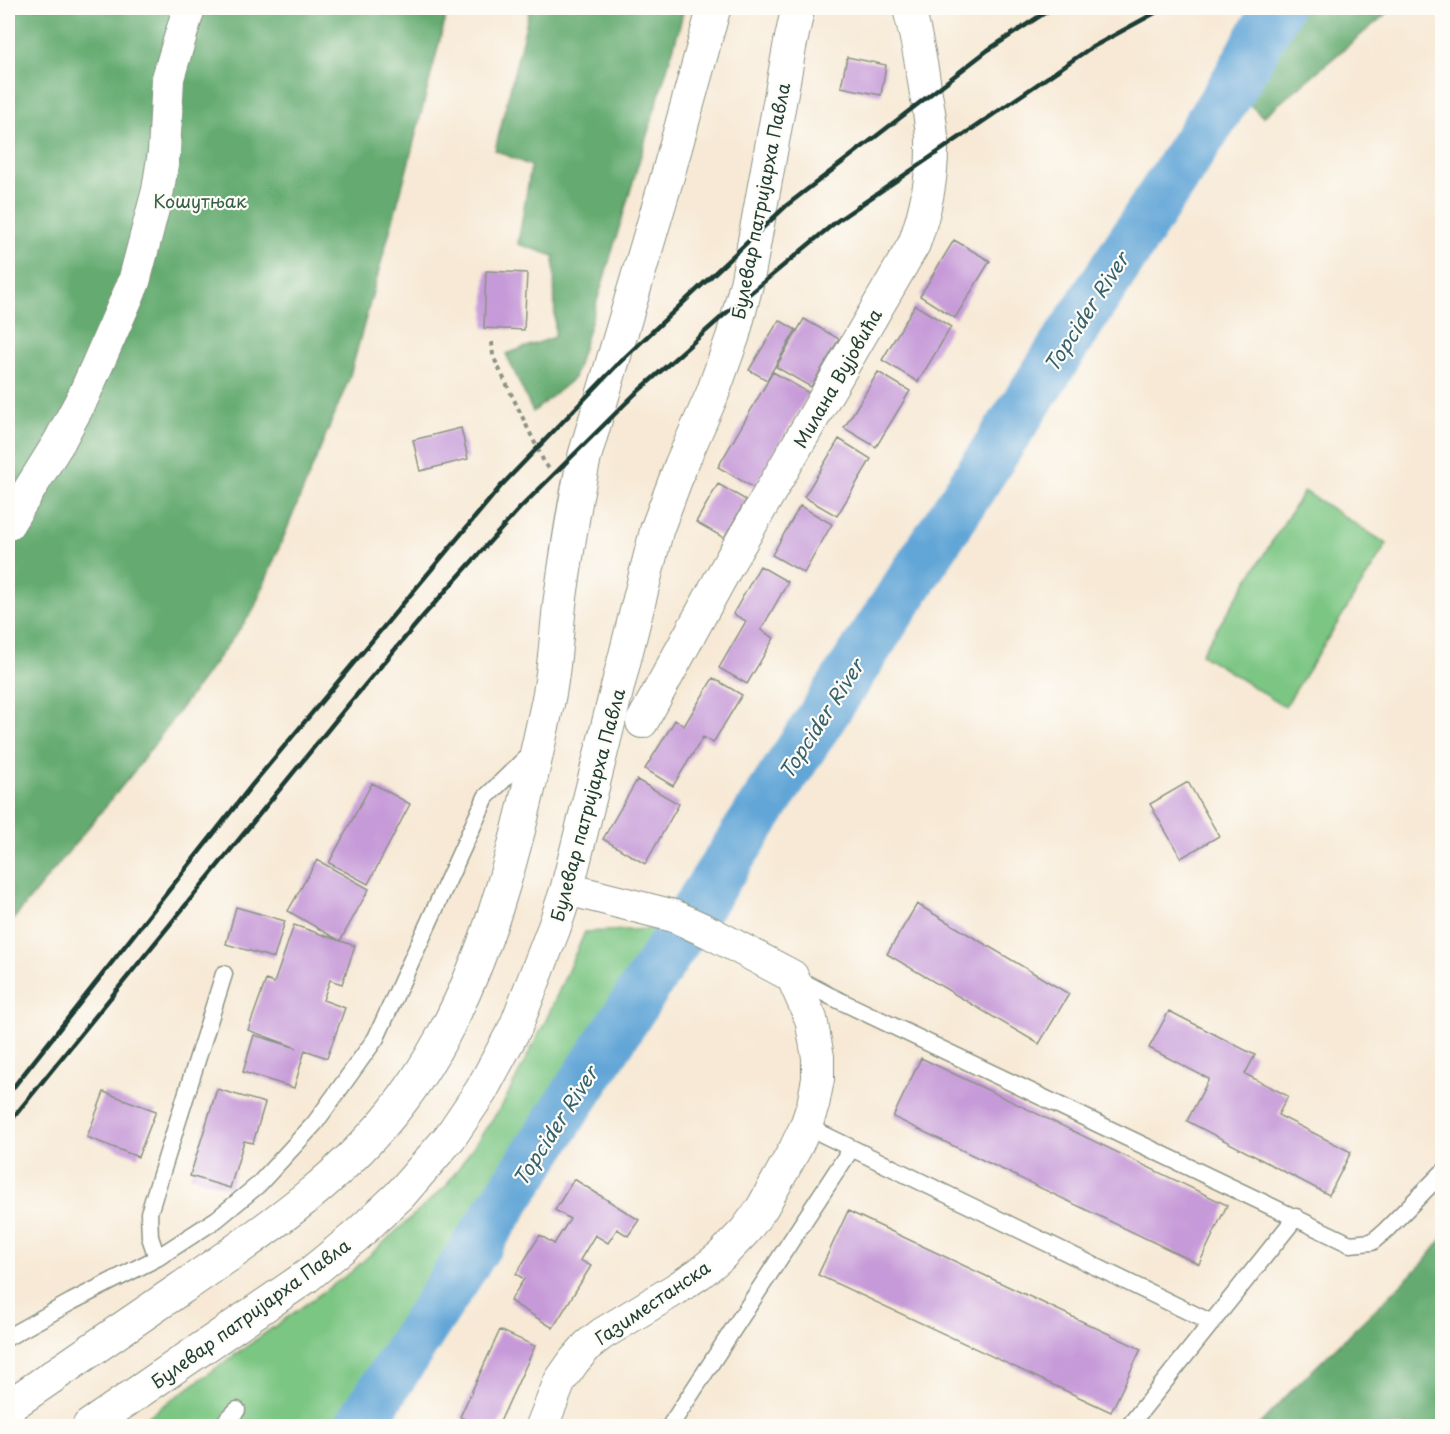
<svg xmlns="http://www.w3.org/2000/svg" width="1450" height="1434" font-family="'Playpen Sans',sans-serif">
<rect width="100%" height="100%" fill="#fdfcf7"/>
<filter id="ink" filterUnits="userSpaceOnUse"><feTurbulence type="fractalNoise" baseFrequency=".0167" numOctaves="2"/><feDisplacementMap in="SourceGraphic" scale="12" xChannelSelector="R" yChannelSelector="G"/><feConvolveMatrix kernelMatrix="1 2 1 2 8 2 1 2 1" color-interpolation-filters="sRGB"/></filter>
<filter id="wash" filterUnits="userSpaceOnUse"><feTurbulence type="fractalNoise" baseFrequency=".008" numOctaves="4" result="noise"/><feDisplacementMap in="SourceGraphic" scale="24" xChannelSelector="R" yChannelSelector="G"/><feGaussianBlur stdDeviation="1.35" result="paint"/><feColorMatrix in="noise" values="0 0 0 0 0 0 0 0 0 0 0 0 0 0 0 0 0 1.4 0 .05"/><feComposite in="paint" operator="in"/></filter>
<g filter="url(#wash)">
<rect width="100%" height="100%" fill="#f7e9d5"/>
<!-- green -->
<path fill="#7cc683" stroke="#4e825c" stroke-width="1.5" d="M1304,491L1387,544L1285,707L1201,654Z
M672,928L343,1426H135L351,1272L446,1186L503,1104L546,1020L585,932Z"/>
<!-- forest -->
<path fill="#65ab71" stroke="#427452" stroke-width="1.5" d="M8,8H448L407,169L349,379L253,611L136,769L8,926Z
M530,8H684L679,29L574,378L533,412L506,354L555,337L554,256L518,244L531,166L495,150Z
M1277,8H1393L1263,117L1232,88Z
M1442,1239V1426H1258L1292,1390L1423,1263Z"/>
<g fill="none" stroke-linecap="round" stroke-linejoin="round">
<!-- river -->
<path stroke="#62a6d7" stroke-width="50" d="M359,1426L1232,88L1277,8"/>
</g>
<g id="blocks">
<!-- building -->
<path fill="#c69ad8" d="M847,57L886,65L881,95L841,87Z
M954,240L990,261L955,318L920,296Z
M486,271L527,273L524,330L484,328Z
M915,305L951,327L918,382L882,360Z
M804,319L839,339L811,387L776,367Z
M779,320L796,330L767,380L749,370Z
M773,372L809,393L754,488L718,467Z
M878,372L910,391L876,447L844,428Z
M461,428L468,459L420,471L413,440Z
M839,439L871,459L837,516L804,497Z
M718,484L746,500L724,538L696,522Z
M800,506L832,524L804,573L772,555Z
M760,566L788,582L761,630L774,638L747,684L719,668L746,621L733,614Z
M713,678L742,695L713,743L703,737L673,786L645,769L675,720L684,726Z
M637,780L679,804L645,864L603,839Z
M1188,782L1219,836L1181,858L1150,804Z
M372,783L410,804L368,884L329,863Z
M317,860L369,889L340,941L288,911Z
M917,904L1069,994L1039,1044L887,954Z
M236,907L285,921L274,958L226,944Z
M294,925L355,946L342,984L330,980L323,1000L345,1008L327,1058L305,1050L294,1088L243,1072L254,1035L297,1048L248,1030L266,980L274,983Z
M1169,1011L1255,1055L1245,1074L1288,1096L1278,1115L1351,1152L1329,1195L1187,1121L1209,1079L1149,1048Z
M921,1058L1227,1205L1199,1264L893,1117Z
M217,1089L265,1103L253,1143L244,1141L230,1188L190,1176Z
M104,1092L156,1111L138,1157L87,1137Z
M574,1179L639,1220L628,1236L617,1229L608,1243L595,1235L580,1260L591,1266L553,1328L510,1301L524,1279L516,1274L540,1235L554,1244L570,1219L555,1210Z
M848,1211L1141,1349L1111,1412L818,1275Z
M500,1330L535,1346L498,1426H480L460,1417Z"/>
</g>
</g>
<g filter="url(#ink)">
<use href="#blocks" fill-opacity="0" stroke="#8b9384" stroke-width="1.5"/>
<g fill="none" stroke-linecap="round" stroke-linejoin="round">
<defs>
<path id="lane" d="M794,977L830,996L1350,1244L1372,1242L1385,1231L1442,1173
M806,1126L1212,1323
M157,1258L150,1237L149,1213L224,974
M8,1337L71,1302L157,1258L217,1219L258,1185L315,1123L376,1038L486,797L532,752
M221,1426L237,1410
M670,1426L851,1149
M1129,1426L1296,1217"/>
<path id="street" d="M8,524L59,442L83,397L134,282L158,190L164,152L168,78L189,8
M642,722L730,561L914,244C925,213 932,181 932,149C933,130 929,112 926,94C922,65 916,36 909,8
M542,1426L560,1381L574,1361L588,1345L602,1334L676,1289L700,1273L721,1256L745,1231L762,1208L795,1149L806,1126L813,1105L818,1079V1057L811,1019L792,976L711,933L674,916L567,889"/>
<path id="secondary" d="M8,1407C66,1367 125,1327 183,1287C263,1232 344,1178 403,1099C487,986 519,836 548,701C555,668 556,634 560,601C567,552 574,503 585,455L667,178L714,8
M89,1426L306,1277L356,1236L400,1195L450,1137L481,1091L516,1026L554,928L567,889L657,529L681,465L712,395L733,336L747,282L790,45L798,8"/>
</defs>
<!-- lane casing -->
<use href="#lane" stroke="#8b9384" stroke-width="19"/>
<!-- street casing -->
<use href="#street" stroke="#8b9384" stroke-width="34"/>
<!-- secondary casing -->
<use href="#secondary" stroke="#8b9384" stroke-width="35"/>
<!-- path -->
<path stroke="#8b9384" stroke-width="4" stroke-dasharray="4.5 4.5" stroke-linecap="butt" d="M492,342L493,356L544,462L550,470"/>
<!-- lane -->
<use href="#lane" stroke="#fff" stroke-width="16"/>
<!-- street -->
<use href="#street" stroke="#fff" stroke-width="32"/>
<!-- secondary -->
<use href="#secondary" stroke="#fff" stroke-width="33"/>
<!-- rail -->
<path stroke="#1f3d34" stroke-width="4.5" d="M8,1094L252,785L501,486L620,362L787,205L988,50L1052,8
M8,1124L349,704L424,615L520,508L635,394L725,314L837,221L1089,49L1164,8"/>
</g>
</g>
<g text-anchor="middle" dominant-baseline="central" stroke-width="4.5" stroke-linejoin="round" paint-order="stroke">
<!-- park labels -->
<g font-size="18" fill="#365f48" stroke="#fdfcf7">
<text x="200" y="200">Кошутњак</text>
</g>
<!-- street labels -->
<g font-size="18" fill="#1f3d34" stroke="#fdfcf7">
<text transform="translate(760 201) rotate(-79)">Булевар патријарха Павла</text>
<text transform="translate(837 378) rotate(-60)">Милана Вујовића</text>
<text transform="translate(587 805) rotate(-75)">Булевар патријарха Павла</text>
<text transform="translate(652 1302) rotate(-34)">Газиместанска</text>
<text transform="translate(250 1313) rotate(-36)">Булевар патријарха Павла</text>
</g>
<!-- water labels -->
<g font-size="20" font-style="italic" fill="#36626d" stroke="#fdfcf7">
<text transform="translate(1086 312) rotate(-57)">Topcider River</text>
<text transform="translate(821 719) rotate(-57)">Topcider River</text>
<text transform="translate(555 1126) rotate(-57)">Topcider River</text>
</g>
</g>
<!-- margin -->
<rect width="1450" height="1434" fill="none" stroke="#fdfcf7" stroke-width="30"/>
</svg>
